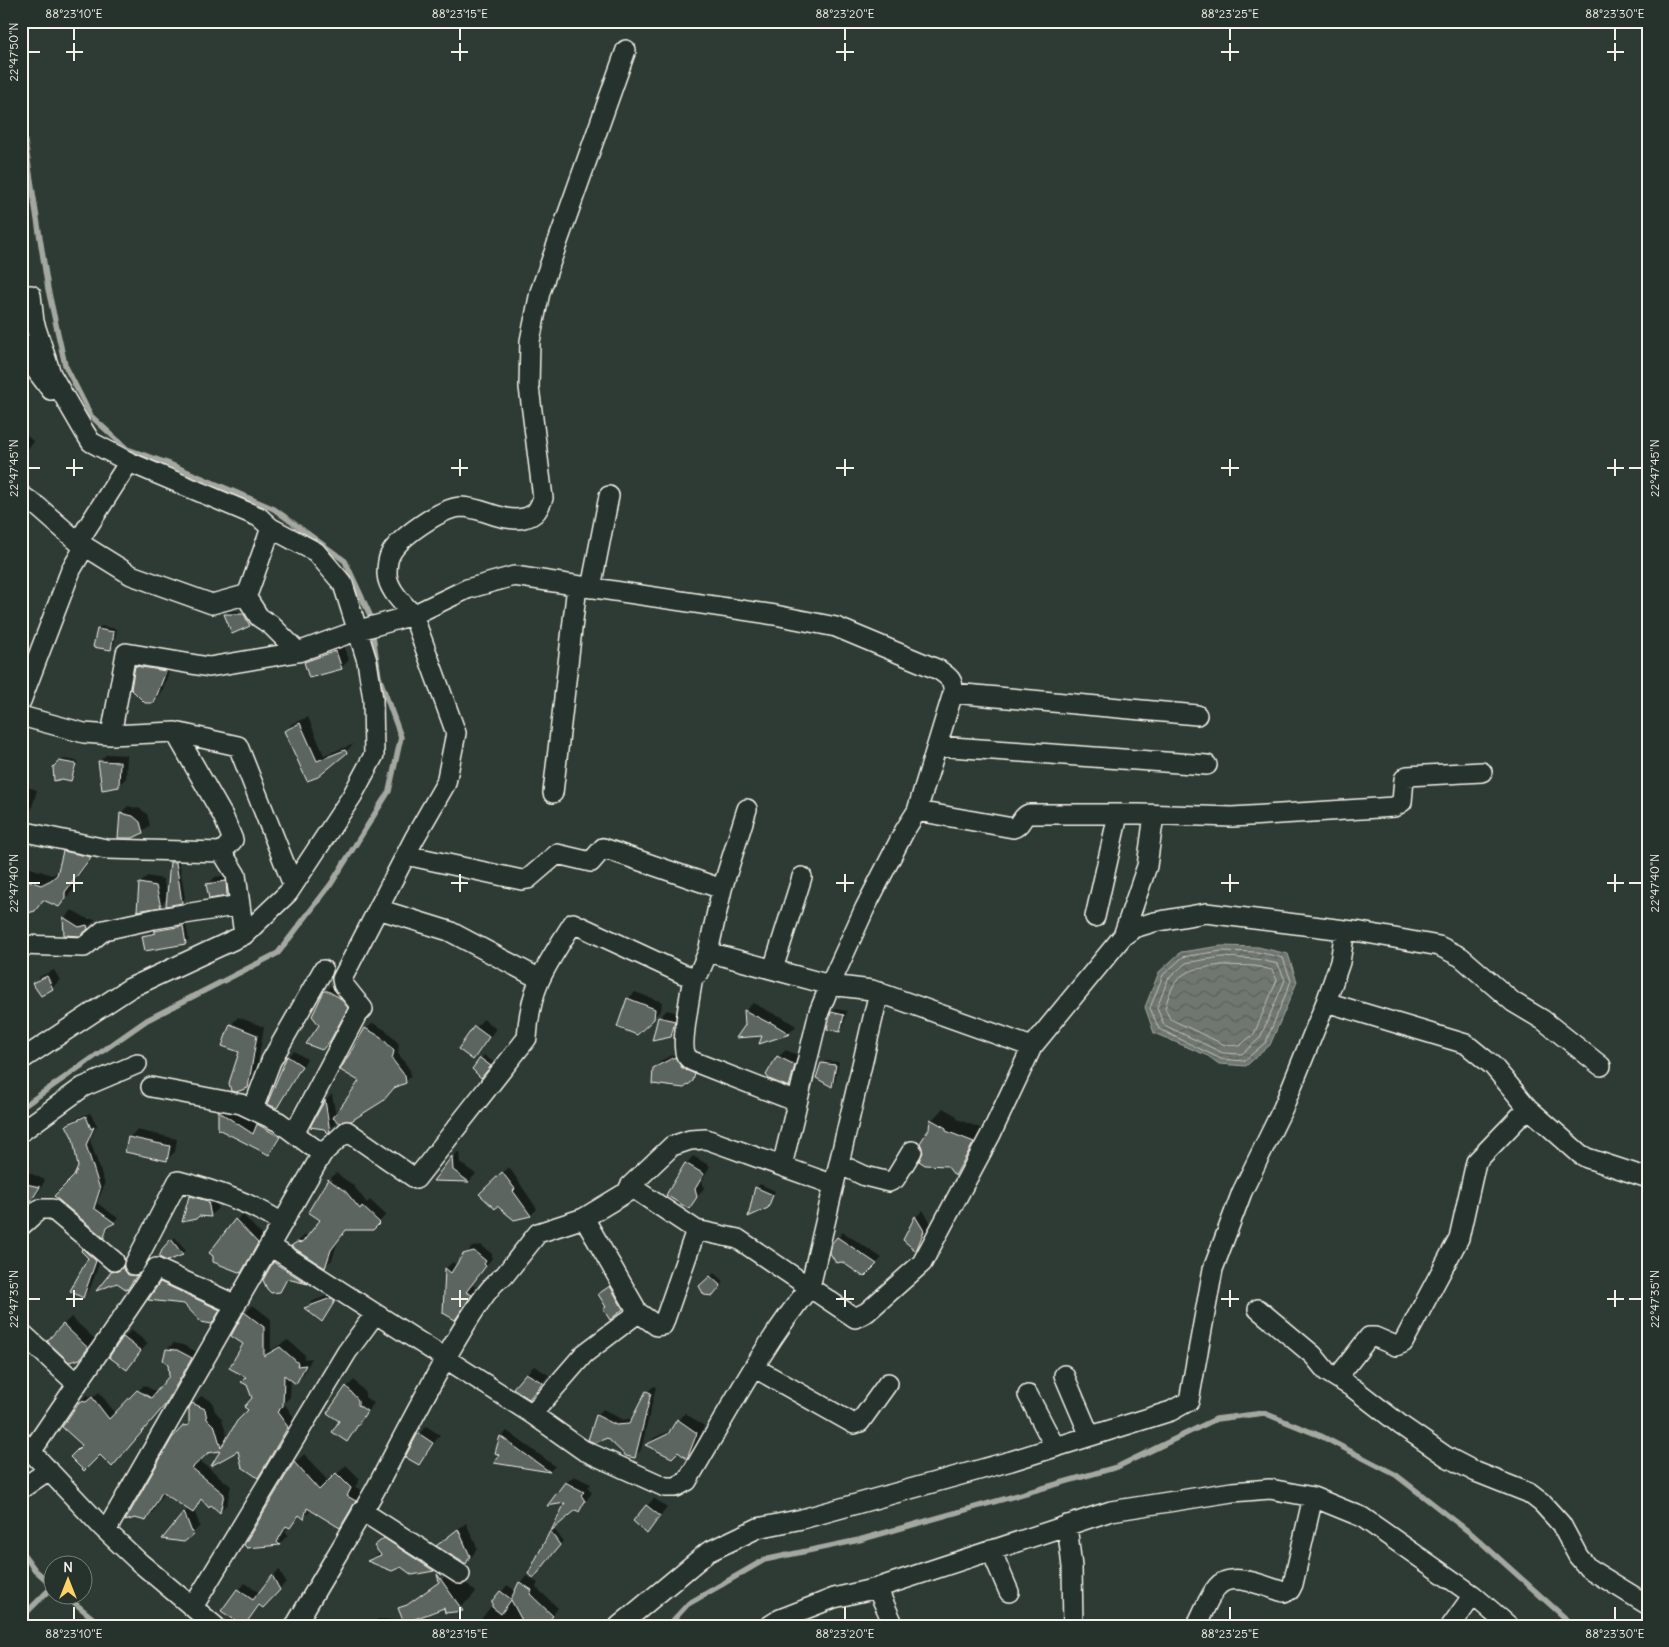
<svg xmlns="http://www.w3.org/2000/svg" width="1669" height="1647" font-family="Delius,sans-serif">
<defs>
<pattern id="water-waves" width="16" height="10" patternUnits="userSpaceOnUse" patternTransform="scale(1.25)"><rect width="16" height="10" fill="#6f7770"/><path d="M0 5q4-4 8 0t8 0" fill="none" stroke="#5c605b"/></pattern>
</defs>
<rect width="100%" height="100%" fill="#2e3b34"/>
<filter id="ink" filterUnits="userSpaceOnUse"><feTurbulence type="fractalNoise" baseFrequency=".02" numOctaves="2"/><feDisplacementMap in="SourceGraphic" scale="10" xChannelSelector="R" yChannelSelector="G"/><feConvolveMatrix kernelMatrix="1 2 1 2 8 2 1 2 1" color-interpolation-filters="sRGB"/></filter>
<g filter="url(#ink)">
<!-- water -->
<path fill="url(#water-waves)" stroke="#a4a8a0" d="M1221,946L1258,947L1288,954L1297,982L1270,1045L1246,1066L1219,1064L1208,1056L1154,1033L1145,1007L1159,972L1181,952Z"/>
<!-- shadow -->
<path fill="#0007" d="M21,430L34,442L21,456Z
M21,503L31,510L21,525Z
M229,611H247L253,621L233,632L226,614Z
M101,626L117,629L114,645L110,649L98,630Z
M344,644L349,660L341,668L306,662L313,654Z
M144,659L172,664L161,694L153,702L136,667Z
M308,717L324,755L354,744L317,776L285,731L293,723Z
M107,754L127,755L126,778L118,786L99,761Z
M64,759L78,761L74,776L70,780L58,763Z
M21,785L37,790L31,811L21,819Z
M128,806L141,809L147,814L150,825L142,832L121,813Z
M74,842L100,847L75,881V888L59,906L45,899L34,910L21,914V865L52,875L60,871L64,852Z
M175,859H179L185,898L181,902L171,863Z
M233,874L234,887L227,894L208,885L215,877Z
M147,876L163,879L168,898L160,905L140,884Z
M72,910L88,919H95V920L87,928L65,934V918Z
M186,923L189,940L185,943L143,936L158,928Z
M54,970L60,980L52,988L34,984L41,976Z
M333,984H336L355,1000L338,1032L321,1049V1025L325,992Z
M635,992L662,1002L661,1010L653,1018L628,999Z
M753,1003L778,1016L779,1015L796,1026L789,1033L761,1042L764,1034L747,1026L745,1011Z
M836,1009L847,1011L843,1027L839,1030L832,1012Z
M667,1010L682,1014L679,1028L671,1036L659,1018Z
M238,1017L264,1027L255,1080L247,1087L241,1051L231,1025Z
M483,1019L496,1029L473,1058L460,1049Z
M373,1023L387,1031L399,1044L398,1053L410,1070L411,1076L405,1082L336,1118L337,1123L328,1131L325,1128L312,1126L326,1100L332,1094L336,1116L360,1081L366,1029Z
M683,1050L700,1072L692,1080L654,1068L662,1060Z
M786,1050L802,1057L797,1078L789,1086L778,1057Z
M294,1051L307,1059L282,1101L276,1107L269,1103L288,1056Z
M484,1055L493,1062L485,1073L481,1059Z
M826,1061L839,1062L835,1082L832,1085L822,1064Z
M227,1104L258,1125L266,1117L286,1129L276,1146L269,1154L220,1128V1112Z
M943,1108L957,1116V1119L985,1130L967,1163L955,1175L947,1164L930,1129L932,1120Z
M90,1113L97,1125L90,1140L105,1184L97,1203L118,1218L111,1224L104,1236L75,1177L79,1167L74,1139L68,1125L73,1120Z
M137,1130L177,1139L175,1152L167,1159L129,1138Z
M24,1149L30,1162L28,1172L45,1180L39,1192L21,1209V1151Z
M459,1150L460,1163L476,1174L469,1181L436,1179Z
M693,1156L710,1166L702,1181L704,1188L689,1207L686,1164Z
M509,1167L537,1209L531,1215L514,1218L481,1194Z
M336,1173L353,1185L367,1203L370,1200L386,1215L372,1229H347L338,1241L332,1260L325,1266L293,1246L305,1235L309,1236L321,1220L310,1211L329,1180Z
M760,1184L775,1191L767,1207L756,1188Z
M198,1189L215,1194L218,1208L210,1216L199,1215L184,1220L190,1196Z
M923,1210L931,1223L930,1229L923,1242L916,1249L904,1240L916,1217Z
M242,1214L263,1236L247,1266L240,1272L210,1253Z
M843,1232L882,1258L864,1276L843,1260L838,1238Z
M175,1237L186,1251L167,1259L164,1248Z
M90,1242L103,1253L90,1289L83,1296L90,1257L83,1249Z
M481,1245L492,1254V1258L472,1285L478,1288L455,1318L444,1312L446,1268L453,1262L457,1266L472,1247Z
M282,1255L315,1276L308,1283L290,1278L279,1290L264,1280L274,1262Z
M127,1264L144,1268L127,1289L112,1273L120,1265Z
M714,1273L724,1282L717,1291L701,1286Z
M167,1277L224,1304L217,1316L211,1322L184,1303L161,1283Z
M618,1279L630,1301L623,1309L607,1307L599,1294Z
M339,1291L342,1293L322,1320L306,1308L313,1301Z
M253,1305L271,1319V1350L288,1340L305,1355L304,1359L312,1358L303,1375L296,1382L291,1379L290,1397L284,1403L295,1419L265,1469L258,1476L239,1450L222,1449L207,1452L199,1460L231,1486L227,1504L220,1511L203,1499L194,1510L200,1526L192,1534L165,1538L189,1508L164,1492L153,1512L145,1520L184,1427L191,1421V1409L193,1404L201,1396L212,1401L215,1411L222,1419L228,1439L250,1409L253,1398L248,1376L245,1343L232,1336L245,1313Z
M71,1317L95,1339L80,1358L63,1325Z
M131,1330L148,1343L126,1369L124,1338Z
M174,1343L183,1345L197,1352L171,1397L118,1459L84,1445L80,1401L87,1395L93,1397L99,1392L116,1414L144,1385L158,1393L171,1377L167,1349Z
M534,1366L549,1375L537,1390L527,1373Z
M354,1380L365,1392V1397L374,1403L346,1440L341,1421L347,1387Z
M654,1386L656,1387L641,1450L634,1457L597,1416L603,1409L623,1420L633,1418L647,1392Z
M685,1413L704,1426L694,1450L687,1457L678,1450L647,1445L654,1438L673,1429Z
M426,1426L440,1435L419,1463V1434Z
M507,1431L555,1466L550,1471L496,1462L500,1455L497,1452L502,1436Z
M304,1454L329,1482L346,1465L360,1479L355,1487L364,1491L349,1518L339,1527L312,1510L304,1517L300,1515L289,1526L285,1532L288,1535L279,1544L248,1547L295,1463Z
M574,1476L591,1484L588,1487L592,1493L579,1510L567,1501L566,1483Z
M654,1498L667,1508L647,1532V1506Z
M466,1523L477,1547L473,1555L466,1563L438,1545Z
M554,1529L563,1541L534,1577L530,1574Z
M391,1533L439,1564L433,1570L411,1574L401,1566L369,1560L381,1552L382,1540Z
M279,1569L286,1582L270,1599L260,1605L244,1625L223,1610L245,1583L260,1593Z
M453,1571L476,1592L469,1600L453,1611L445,1606L402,1610Z
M527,1576L538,1583L536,1587L558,1608L548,1623L545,1626H476L507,1585L516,1591Z
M378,1619L393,1620L391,1626H371Z"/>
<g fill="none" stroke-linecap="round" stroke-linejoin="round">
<!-- shore -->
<path stroke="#bfc0b8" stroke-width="1" d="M1222,951L1257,952L1283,958L1291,981L1266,1042L1244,1061L1221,1059L1159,1029L1150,1008L1163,975L1183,957Z
M1222,957L1256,959L1278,964L1285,980L1260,1038L1242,1054L1223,1053L1164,1025L1157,1008L1168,979L1186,963Z
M1222,965L1255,966L1272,970L1277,980L1254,1034L1239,1046L1225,1045L1170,1019L1165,1008C1175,970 1187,970 1222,965Z"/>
<!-- stream -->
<path stroke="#a4a8a0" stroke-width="5.5" d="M21,117L48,289L65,365L91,416L127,449L167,463L274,509L345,561L370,615L379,677L401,737L389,791L331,884L278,953L147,1020L21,1108
M21,1551L35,1570L52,1585
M64,1594L102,1626
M21,1618L52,1587
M668,1626L688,1604L764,1560L859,1540L1117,1467L1216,1419L1264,1413L1321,1436L1396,1475L1473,1535L1574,1626"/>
</g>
<!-- building -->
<path fill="#5c655e" stroke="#f4f1e8" d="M224,614H244L250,626L232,634Z
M97,629L114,632L111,650L93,647Z
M336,651L342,669L309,678L304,662Z
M135,666L166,671L154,703H145L131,689Z
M300,723L317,761L345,750L347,753L318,777L307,781L284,731Z
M59,761L76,764L71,781L62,779L54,781L53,767Z
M98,761L120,762L119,787L102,790Z
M120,813L133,816L140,822L143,833L133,838H118Z
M63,851L91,857L65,892V899L59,907L43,900L35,911L21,915V878L41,885L51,880L57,875Z
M170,862H176L182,903L166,906Z
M226,881L227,896L209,899L206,884Z
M139,883L156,886L161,907L137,911Z
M63,917L79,927L87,925L88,929L80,936L64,935Z
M183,926L186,944L145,951L142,936L156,933L154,931Z
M47,976L53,989L41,996L32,983Z
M324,991H328L340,998L348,1008L330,1041L322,1050L306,1044L319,1025L312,1016Z
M627,998L655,1009L654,1019L637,1035L617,1027Z
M744,1010L769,1023L770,1022L790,1034L759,1044L762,1036L736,1038L745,1025Z
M831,1012L844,1015L840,1032L827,1029Z
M658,1017L675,1021L671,1037L652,1041Z
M230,1024L257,1035L248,1088L236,1092L231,1091L229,1083L239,1052L222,1046Z
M474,1026L489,1037L473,1060L458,1049Z
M365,1028L381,1037L394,1051L392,1059L405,1076L406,1083L394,1088L383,1101L351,1121L339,1123L333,1118L359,1081L340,1070Z
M287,1056L302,1066L277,1108L267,1104Z
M777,1056L795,1065L789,1087L769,1079L766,1075Z
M675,1057L682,1068L695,1074L693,1081L684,1088L652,1084L653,1068Z
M480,1058L491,1066L481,1078L472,1069Z
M821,1063L836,1065L832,1087L816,1078Z
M325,1100L330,1132L328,1133L324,1129L310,1127Z
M218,1111L253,1134L257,1124L280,1137L269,1155L218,1129Z
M86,1116L91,1129L94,1127L86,1145L100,1189L94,1208L115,1223L107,1227L104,1238L54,1196L74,1176L78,1167L73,1139L66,1125Z
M930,1119L946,1128V1131L974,1142L955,1176L947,1166L925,1165L919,1161L923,1152L920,1143L929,1129Z
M128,1137L170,1146L167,1161L125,1152Z
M452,1156L453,1170L469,1182L433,1181Z
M685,1163L704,1174L695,1189L697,1197L689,1209L666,1195Z
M502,1172L515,1189L513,1191L531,1216L514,1220L497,1206L495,1209L479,1194Z
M328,1179L346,1192L360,1209L362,1206L380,1223L373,1230H346L331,1250L325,1268L291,1246L297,1242L302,1243L320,1220L308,1212Z
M21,1183L40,1187L29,1204L21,1196Z
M755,1187L773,1195L768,1208L748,1217Z
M189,1196L208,1201L211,1217L199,1216L196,1219L182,1222Z
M915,1216L924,1231L916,1251L903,1240Z
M235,1219L258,1243L241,1273L213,1262V1256L209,1253Z
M837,1237L877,1264L864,1277L842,1262L836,1263L830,1253L832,1243Z
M171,1239L183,1255L167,1261L159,1257L163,1248Z
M82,1248L96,1261L83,1298L70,1291L88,1258L81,1251Z
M474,1251L486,1261L484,1264L486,1266L466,1292L472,1295L455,1320L443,1313L445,1268L451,1273L463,1254Z
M273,1262L308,1284L287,1279L280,1292L271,1293L267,1289L263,1280Z
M123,1267L128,1275H137L127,1290L117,1283L96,1291L111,1272L118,1271Z
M710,1276L721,1286L713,1296L704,1295L699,1286Z
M160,1282L220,1310L212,1324L201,1322L184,1304L148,1300Z
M610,1286L623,1309L610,1320L603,1309L606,1307L598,1294Z
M331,1298L335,1301L322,1322L304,1308Z
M244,1312L264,1327V1356L280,1347L298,1363L297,1366L306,1365L296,1384L284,1375L283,1406L277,1412L288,1427L258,1478L242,1467L238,1451L211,1466L220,1451L208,1453L192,1468L224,1494L220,1513L211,1505L209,1508L201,1499L193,1513L162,1492L146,1521L135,1518L125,1521L172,1438L183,1426L189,1425V1408L192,1403L205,1409L207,1419L215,1427L221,1448L237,1421L248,1410L244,1407L252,1398L247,1385L241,1382L246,1377L229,1368L243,1344L231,1336Z
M63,1324L88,1348L80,1359L69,1362L47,1341Z
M123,1337L141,1351L127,1370L109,1357Z
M166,1349L177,1350L192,1358L165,1405L112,1467L100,1455L84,1471L70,1457L82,1445L62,1427L80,1401L86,1402L92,1397L109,1419L137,1390L151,1398L169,1376L168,1364L163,1360Z
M526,1373L543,1383L529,1399L513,1388Z
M346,1386L358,1400V1405L367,1411L347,1442L332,1432L339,1421L327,1413Z
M646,1391L651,1393L635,1458L626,1456L607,1438L595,1443L588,1440L596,1415L616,1425L629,1424Z
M677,1419L697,1433L687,1459L678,1452L672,1458L645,1445L668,1434Z
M418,1433L433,1443L419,1465L405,1457Z
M500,1436L550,1472L494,1463L499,1455L495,1453Z
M294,1462L319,1490L336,1473L351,1488L347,1496L356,1501L340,1528L307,1508L304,1519L299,1515L290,1528L286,1526L277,1542L280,1545L247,1548L244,1545Z
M565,1482L584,1492L581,1495L585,1501L579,1512L576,1510L551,1531L565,1503L547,1506Z
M646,1505L660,1516L647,1534L633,1521Z
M184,1512L193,1535L184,1542L162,1539Z
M458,1529L470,1556L466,1564L436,1546Z
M550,1531L560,1545L534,1578L528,1574Z
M384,1538L434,1571L412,1575L401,1567L392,1571L367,1561L381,1555L374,1546Z
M437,1574L463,1611L445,1613L444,1608L404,1623L398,1608L407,1605L439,1582Z
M272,1575L280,1590L263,1608L259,1605L244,1626L221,1611L237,1589L253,1600Z
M519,1582L532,1590L530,1594L553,1616L549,1620V1626H525L511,1600L501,1614L492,1607V1601L500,1591L511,1599Z"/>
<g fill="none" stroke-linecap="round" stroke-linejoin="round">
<defs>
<path id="minor" d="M31,295L34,322L51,374L84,431L91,442L129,462L78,542
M21,342L26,357L51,390
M21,495L37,506L78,542L131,575L212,604L245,595L259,617L271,625L298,652
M591,588L609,496
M245,595L249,590L271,528
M953,693L1197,715
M21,701L71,570L85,546
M21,716L84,733L111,735L175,732L223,816L233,840L222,852L236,875L244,935
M175,732L238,746L293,885
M111,735L126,653L209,667L298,652L356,631L413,615C403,603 388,590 387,574C387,569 388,559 390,555C398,538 441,508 461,507C482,507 503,523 524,518C536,516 539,508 543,498L529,387L530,341L540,292L626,50
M937,746L1207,765
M553,793L577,586
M917,811L1013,828C1022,826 1021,816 1029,814H1139L1232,817L1394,807L1402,802L1404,779L1407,776L1482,772
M21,831L106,849L222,852
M406,855L522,880L528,879L557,854L591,862L603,848L722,889
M378,909L449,931L538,978
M1095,917L1118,815
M1123,936L1147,866L1154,815
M21,945L84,947L104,930L154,919L240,905
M708,952L830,985L819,1012L782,1166
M773,969L802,877
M693,977C691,991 680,1045 686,1055C686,1056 691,1061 692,1061L797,1102
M1326,1002L1466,1044L1493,1066L1528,1108L1580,1154L1587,1158L1648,1178
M21,1060L130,988L244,935L288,893L352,796L374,755L373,699L367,661L343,584L316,552L271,528L259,517L129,462
M253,1109L271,1061L323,970
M21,1132L83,1087L137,1064
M295,1132L357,1014L363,1009L343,984L342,979L414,839L446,783L456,733L413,615L467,589L514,576L775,615L836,627L939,670C949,677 954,680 953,693L917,811L905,830L865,908L830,985L872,990L1032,1047
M322,1154L347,1131L416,1179L527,1038C530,986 546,966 573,923L683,974L693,977L699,973L708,952L722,889L747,809
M839,1164L865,1176L889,1182L895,1179L912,1151
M630,1186L696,1230L738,1239L855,1318L867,1312L922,1263L991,1134L1032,1047L1123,936L1134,928L1154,922L1206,913L1361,932L1439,946L1461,957L1513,1002L1543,1020L1601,1066
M21,1226L40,1209H52L114,1261
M270,1246L532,1414L583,1450L665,1487H676L687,1481C726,1416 762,1346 810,1287L879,992
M134,1265L178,1181C216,1191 250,1202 282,1223
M1258,1309L1313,1355L1327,1372L1353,1388L1402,1426L1447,1457L1476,1472L1529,1493L1542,1503L1561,1524L1578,1556L1588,1568L1648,1605
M636,1311L657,1326L663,1325L696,1230
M21,1332L77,1384
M755,1368L854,1424L860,1422L888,1383
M1064,1375L1090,1436
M1337,1378L1369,1337H1375L1396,1346L1403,1343L1459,1238L1476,1162L1528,1108
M1028,1395L1055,1447
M532,1414L584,1354L634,1316L635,1307L584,1218
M21,1441L102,1527L139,1562L215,1626
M31,1452L156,1268L236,1305
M21,1489L49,1470
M362,1511L460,1574
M1067,1525L1072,1567L1073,1626
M106,1531L322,1154L279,1122L241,1104L151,1087
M991,1550L1009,1592
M877,1588L894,1626
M193,1607L347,1352L375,1314
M295,1626C321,1581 348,1537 374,1492C394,1456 477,1287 504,1276L538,1233L584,1218L627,1192L630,1186L672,1146L690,1140L706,1139L834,1185
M619,1626L708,1552L758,1528L802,1519L1011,1461L1171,1411L1189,1401L1213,1269L1242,1192L1283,1108L1326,1002L1340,962L1345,930
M769,1626L780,1619L834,1598L877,1588L1111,1511L1232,1492L1270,1489L1313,1497L1362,1517L1473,1595L1509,1626
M1196,1626C1203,1614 1208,1597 1217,1587C1231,1570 1266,1587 1284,1592L1290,1590L1293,1584L1313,1497
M1451,1626L1473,1595"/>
</defs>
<!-- minor casing -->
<use href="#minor" stroke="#f4f1e8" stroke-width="22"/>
<!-- minor -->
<use href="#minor" stroke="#26332d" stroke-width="19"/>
</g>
</g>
<!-- ticks -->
<path fill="none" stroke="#f4f1e8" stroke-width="2" d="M74,28V40M460,28V40M845,28V40M1230,28V40M1615,28V40M74,43V61M460,43V61M845,43V61M1230,43V61M1615,43V61M28,52H40M66,52H83M451,52H468M836,52H854M1221,52H1239M1607,52H1624M74,459V476M460,459V476M845,459V476M1230,459V476M1615,459V476M28,468H40M66,468H83M451,468H468M836,468H854M1221,468H1239M1607,468H1624M1629,468H1642M74,874V892M460,874V892M845,874V892M1230,874V892M1615,874V892M28,883H40M66,883H83M451,883H468M836,883H854M1221,883H1239M1607,883H1624M1629,883H1642M74,1290V1307M460,1290V1307M845,1290V1307M1230,1290V1307M1615,1290V1307M28,1299H40M66,1299H83M451,1299H468M836,1299H854M1221,1299H1239M1607,1299H1624M1629,1299H1642M74,1607V1620M460,1607V1620M845,1607V1620M1230,1607V1620M1615,1607V1620"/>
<!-- margin -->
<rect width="1669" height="1647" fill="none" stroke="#26332d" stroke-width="55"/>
<!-- north arrow -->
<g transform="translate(68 1580)"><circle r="24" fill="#26332d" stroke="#787f78"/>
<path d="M0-4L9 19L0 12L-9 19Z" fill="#ffd166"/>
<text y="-8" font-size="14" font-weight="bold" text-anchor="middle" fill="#f4f1e8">N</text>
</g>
<rect x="28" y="28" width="1614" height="1592" fill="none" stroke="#f4f1e8" stroke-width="2"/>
<g font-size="12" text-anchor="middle" fill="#f4f1e8">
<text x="74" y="18">88°23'10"E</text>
<text x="460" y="18">88°23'15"E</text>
<text x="845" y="18">88°23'20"E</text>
<text x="1230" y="18">88°23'25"E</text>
<text x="1615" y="18">88°23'30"E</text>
<text transform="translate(14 52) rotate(-90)" y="4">22°47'50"N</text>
<text transform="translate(14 468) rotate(-90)" y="4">22°47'45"N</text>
<text transform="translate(1655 468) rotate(-90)" y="4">22°47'45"N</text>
<text transform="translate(14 883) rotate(-90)" y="4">22°47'40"N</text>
<text transform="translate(1655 883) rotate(-90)" y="4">22°47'40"N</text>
<text transform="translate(14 1299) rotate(-90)" y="4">22°47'35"N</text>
<text transform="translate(1655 1299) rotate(-90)" y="4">22°47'35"N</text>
<text x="74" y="1638">88°23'10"E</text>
<text x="460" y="1638">88°23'15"E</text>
<text x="845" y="1638">88°23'20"E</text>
<text x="1230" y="1638">88°23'25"E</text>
<text x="1615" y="1638">88°23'30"E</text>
</g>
</svg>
